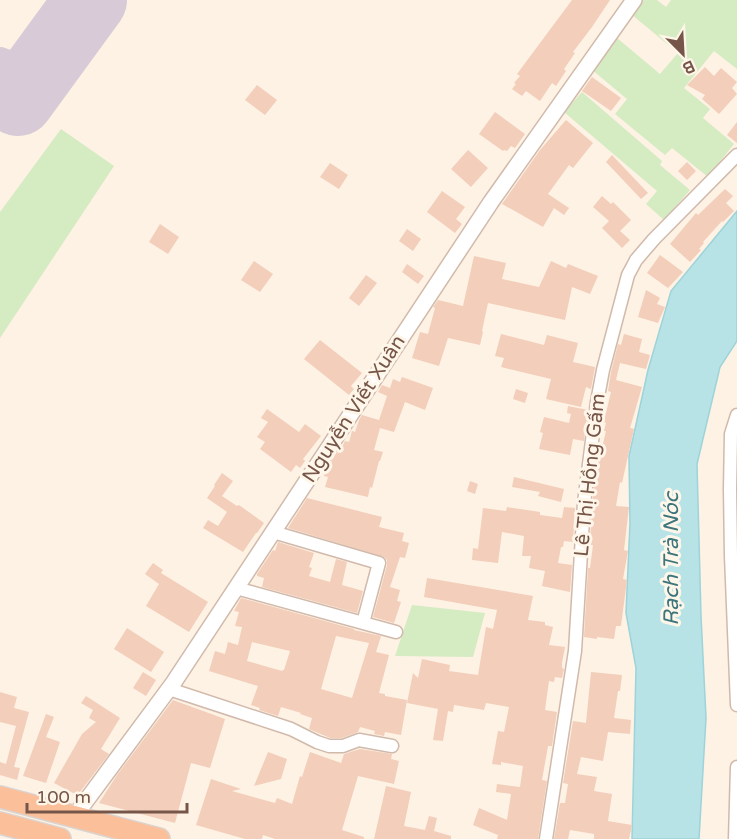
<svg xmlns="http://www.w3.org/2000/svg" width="737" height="839" font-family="'Varela Round',sans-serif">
<rect width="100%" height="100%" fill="#fdf2e4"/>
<!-- green -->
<path fill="#d5ebc2" d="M643,0H657L666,7L671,0H737V69L714,51L684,88L710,109L703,118L734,144L708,177L672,148L665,155L615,114L627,99L591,69L617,38L660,74L678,53L631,14Z
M582,92L662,161L660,165L690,190L664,220L646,204L657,191L564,112Z
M61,129L114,166L0,338V212Z
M412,605L485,613L473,657L395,656Z"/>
<!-- water -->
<path fill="#b7e3e7" stroke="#9dd3d9" stroke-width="1.5" d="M737,211V341L720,367L697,464L701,616L706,718L699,839H632L636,668L626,613L630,523L629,456L648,370L671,291Z"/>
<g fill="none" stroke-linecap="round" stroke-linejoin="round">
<!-- taxiway -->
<path stroke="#d8cad6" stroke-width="28" d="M0,61C13,67 28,67 42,66"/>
<!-- runway -->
<path stroke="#d8cad6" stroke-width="72" d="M18,100L91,0"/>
</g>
<!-- building -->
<path fill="#f3ceba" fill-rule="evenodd" d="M572,0H610L592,27L573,52L575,53L564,69L566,71L556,86L552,83L540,101L526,91L522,96L512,89L516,84L514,83L520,76L517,74Z
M705,67L714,76L721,68L737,82L732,88L737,94L719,114L702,99L705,95L687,85Z
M592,77L621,98L611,111L582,91Z
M257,85L277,100L265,115L245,100Z
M495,112L525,134L515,148L511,146L507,151L504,150L503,151L479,134Z
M566,120L593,143L573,168L569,165L548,194L569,208L564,215L554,208L543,227L502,204L540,150Z
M737,122V143L727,135Z
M468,150L488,168L471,187L451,169Z
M612,155L648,193L641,199L606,162Z
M687,162L696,171L687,180L678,171Z
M330,163L348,175L339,189L320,177Z
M725,189L733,196L726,203L734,211L723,222L722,221L703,242L704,243L699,249L701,250L690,262L670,244L696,213L698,215Z
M442,191L465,207L456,219L462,224L455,233L427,212Z
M602,196L611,204L613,202L631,220L620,231L630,240L622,248L602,228L609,221L593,207Z
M160,224L179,237L168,254L149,242Z
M407,229L421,239L413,251L399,241Z
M660,255L683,272L668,288L647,273Z
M474,256L506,263L502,279L539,287L551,261L566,268L568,264L598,276L590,294L572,287L565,320L488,303L482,331L483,332L480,345L448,338L439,366L412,358L420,332L428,334L435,308L433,307L438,300L463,306Z
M254,261L273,274L260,292L241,280Z
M407,264L424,276L418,284L402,272Z
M366,275L377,283L359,306L349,298Z
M646,290L660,298L657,304L665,307L658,323L638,317Z
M501,334L544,345L547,335L578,343L573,362L595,367L591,389L586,387L581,407L546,399L551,379L501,367L504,358L495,356Z
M624,334L642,339L639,352L650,355L646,369L620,363L616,380L642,387L630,428L634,429L622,483L620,482L616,506L629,507L624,550L628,551L623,579L627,580L621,626H616L614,639L597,637V639L584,637L588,568H590L593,545H590L592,504L598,457L600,448H602L606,431H604L606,423L603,422L604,414L606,413L611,392L608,391L611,372L618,344L621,345Z
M320,340L362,373L351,386L354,389L349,395L304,359Z
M402,377L433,388L425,410L405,402L394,432L380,428L374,450L383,452L380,461H379L372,488L370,487L368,497L325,487L328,477L324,476L325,471L337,452L339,453L345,441L349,442L352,431L355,432L359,420L362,415L379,420L387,396L378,392L382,385L390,388L393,379L400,382Z
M516,389L528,393L525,403L513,399Z
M568,406L588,410L584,441L573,439L570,455L539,449L543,433L540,432L544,417L569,423L571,414L567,413Z
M267,409L299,432L305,424L321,436L303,459L305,461L300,468L296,465L291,472L260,449L265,442L257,437L268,422L261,418Z
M222,473L233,481L222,496L237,506L239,505L264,523L257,533H256L243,552L203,528L208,520L218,526L227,512L207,498L215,486L214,485Z
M514,477L564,489L561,502L538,496L540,492L512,487Z
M470,481L478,484L475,494L467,491Z
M307,498L382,517L379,527L404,533L402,541L409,543L405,558L400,557L390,587L400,590L397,601L401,602L394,623L373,617L387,565V560L384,557L288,528Z
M507,507L540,512V515L562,518L564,507L575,508L573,542L564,541L563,547H561L558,563L572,565L570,592L542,586L545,571L529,568L531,556H522L524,536L502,532L498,563L472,560L473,548L478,549L483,508L506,511Z
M278,542L314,553L309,567L312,568L309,576L330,582L336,559L347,562L342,585L363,591L357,613L262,587L264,578L257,576V574L273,550L275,551Z
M153,563L163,570L161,573L208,602L189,632L146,606L159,584L145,574Z
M427,578L533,596L528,620L545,622V625L553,627L549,645L565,647L562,663V668L564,669L562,678L555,677L554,682L549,681L545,710L557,712L552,746H548L542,780L547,781L538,839H497L498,835L473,825L479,808L507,820L511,794L496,792L497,784L520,787L523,766L501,762V765L492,764L498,731L504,732L509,707L486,703L484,710L454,705L453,712L448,711L443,741L433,740L438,709L407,703L413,673L418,678L422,659L450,665L449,671L478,675L486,627L493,629L497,610L424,597Z
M241,598L354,629V630L381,636L376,652L389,655L379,693L385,694V696L407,700L401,735L385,732L384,736L374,734L375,731L360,727L358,732L342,738H330L309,729L312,718L300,714L301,713L281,707L278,716L259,710L260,708L251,705L258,686L209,671L215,651L225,654L228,642L238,645L242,627L235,626L239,612L234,611ZM336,636L369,643L352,698L321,689ZM252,642L290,651L284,670H283L282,671L247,661Z
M127,628L164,652L151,672L114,649Z
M143,672L156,680L146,696L133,688Z
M591,672L622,675L620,691H618L614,718L631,720L630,734L608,732L603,761L581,757L577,774L597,777L594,791L612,794L608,821L632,825L629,839H594V834L570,830L568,839H554L560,803H565L568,784L563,783L573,721L586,723Z
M0,692L17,697L14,708L29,712L14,767L20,768L17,780L0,775V762L6,764L16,726L0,722Z
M86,696L120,718L101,749L109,754L80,792L77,791L75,794L54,783L82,734L96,722L89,718L93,710L81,703Z
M173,700L225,719L210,768L191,763L175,823L99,803L117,775Z
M46,714L54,717L46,737L60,742L46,783L23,776Z
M360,749L392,754L391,759L399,761L394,784L358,776L342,830L364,837V839H275L263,835L262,839H245L196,825L211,779L241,789L232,791L275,803L277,798L292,804L300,776L302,777L310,752L341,763L344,754Z
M268,752L287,759L281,779L254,786Z
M386,786L411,792L404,826L425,830L429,816L437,818L434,831L451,836V839H374Z"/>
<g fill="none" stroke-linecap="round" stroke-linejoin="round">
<defs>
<path id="minor" d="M737,415L731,434L730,489L731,556L737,705
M273,532L379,563L363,623
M236,588L396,632
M169,689L291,729L317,742L329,746H343L359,740L392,746
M546,839L575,651L584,503L597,402L603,370L628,275L636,260L654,239L737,155
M735,839L737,767"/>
<path id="tertiary" d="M74,817L174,682L491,202L634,0"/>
<path id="trunk" d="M0,797L159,839
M0,823L60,839"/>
</defs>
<!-- minor casing -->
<use href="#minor" stroke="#d1baac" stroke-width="15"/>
<!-- tertiary casing -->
<use href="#tertiary" stroke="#d1baac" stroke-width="18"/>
<!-- trunk casing -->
<use href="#trunk" stroke="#dbd3cf" stroke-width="24"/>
<!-- minor -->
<use href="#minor" stroke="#fff" stroke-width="12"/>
<!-- tertiary -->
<use href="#tertiary" stroke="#fff" stroke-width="15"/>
<!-- trunk -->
<use href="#trunk" stroke="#fbc09a" stroke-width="21"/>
</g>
<g text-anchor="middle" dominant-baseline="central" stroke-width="6" stroke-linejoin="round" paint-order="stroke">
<!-- street labels -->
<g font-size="20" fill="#765648" stroke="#fff6ea">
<text transform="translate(354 409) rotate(-57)">Nguyễn Viết Xuân</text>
<text transform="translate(590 475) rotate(-84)">Lê Thị Hồng Gấm</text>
</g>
<!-- water labels -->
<g font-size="21" font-style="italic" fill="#3c757c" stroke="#fff6ea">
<text transform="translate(671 559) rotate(-90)">Rạch Trà Nóc</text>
</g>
</g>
<!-- north arrow -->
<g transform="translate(683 54) rotate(156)" stroke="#fff6ea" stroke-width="4.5" paint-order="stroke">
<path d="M0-4.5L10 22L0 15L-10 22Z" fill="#765648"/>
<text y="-9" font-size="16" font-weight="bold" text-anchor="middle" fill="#765648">B</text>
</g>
<!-- scale -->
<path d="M27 803v9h160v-9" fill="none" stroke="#765648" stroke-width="3"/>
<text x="36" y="803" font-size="18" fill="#765648" stroke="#fff6ea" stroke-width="4.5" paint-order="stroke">100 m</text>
</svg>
